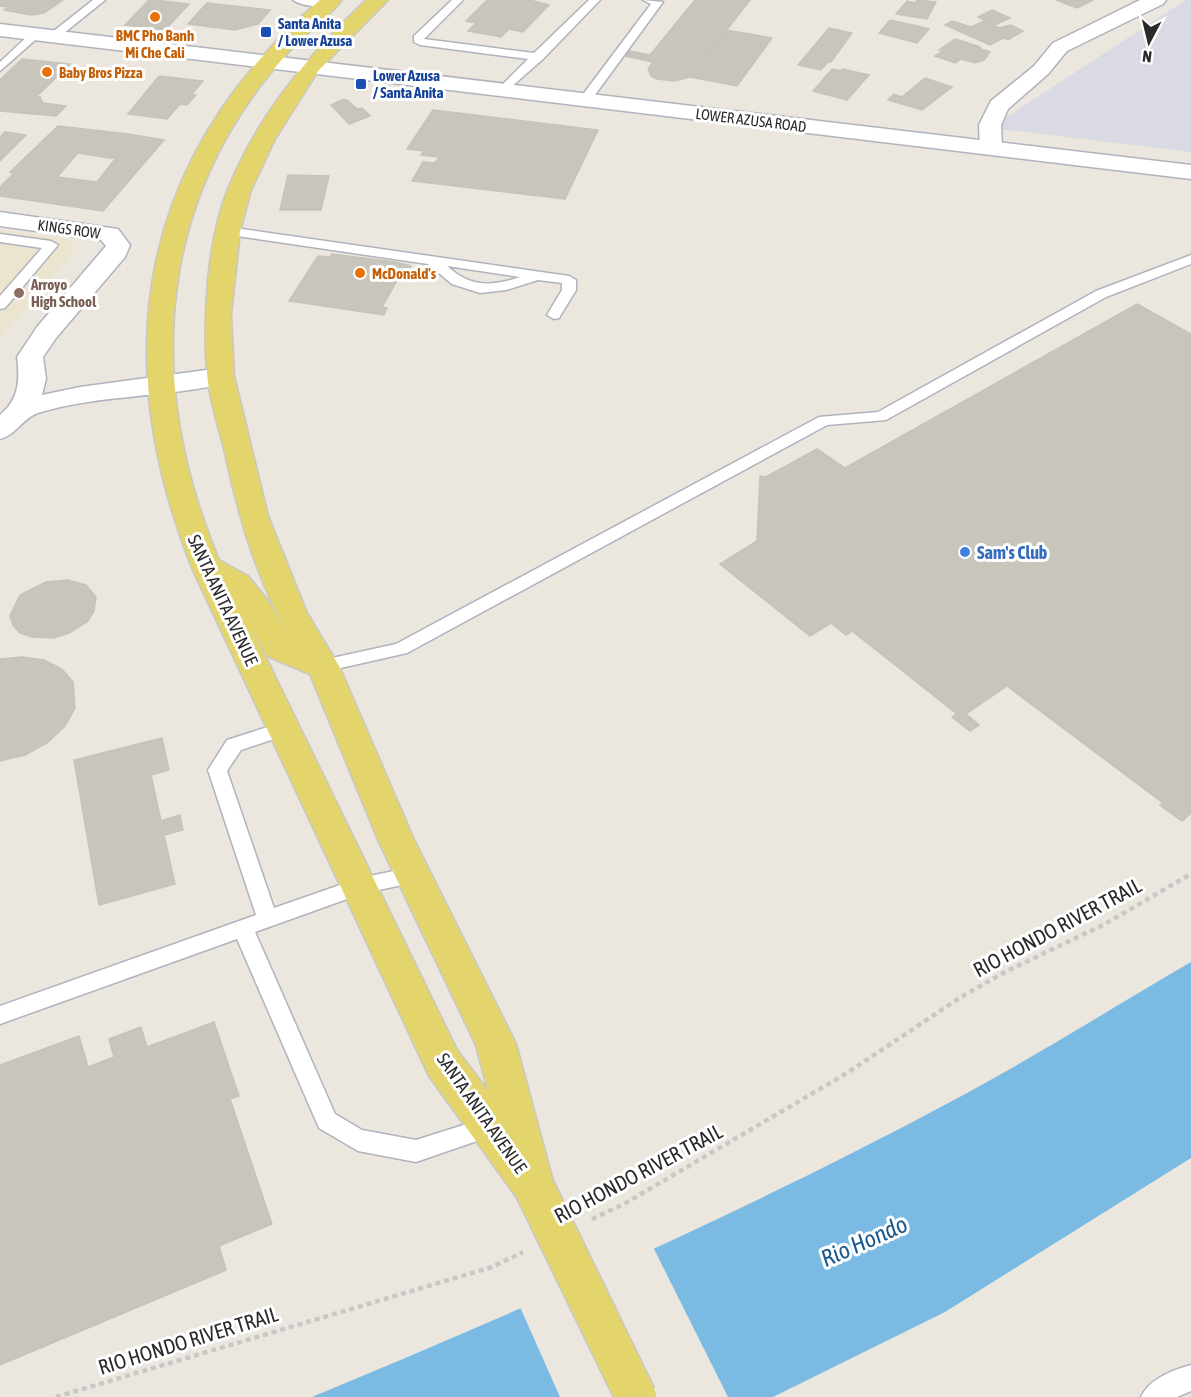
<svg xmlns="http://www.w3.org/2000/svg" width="1191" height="1397" font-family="'Asap Condensed',sans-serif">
<rect width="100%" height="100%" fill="#ebe7de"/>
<!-- education -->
<path fill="#ebe5cf" d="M0,230L66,239L77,248L0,337Z"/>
<!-- airport -->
<path fill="#d9dae4" d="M1186,0H1191V152L990,128Z"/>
<!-- water -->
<path fill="#7bbbe3" d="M1191,962V1158L945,1312L773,1397H312C529,1307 745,1212 952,1101C1033,1058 1112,1008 1191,962Z"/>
<!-- pier -->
<path fill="#ebe7de" d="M653,1247L728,1397H560L520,1307Z"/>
<!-- building -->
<path fill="#c7c5bc" stroke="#c6c3b8" stroke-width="1.5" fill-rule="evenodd" d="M0,0H63L44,13L31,15L4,10L8,7L0,6Z
M149,0H154L189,4L165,30L125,25Z
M487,0H530L549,5L523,32L509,29L501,37L468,31L476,23L466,21Z
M695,0H750L690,77L674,81L657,79L651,76L648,69L653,62L625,56L630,51L650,55Z
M917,0L936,2L927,19L896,14L907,1L915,3Z
M1056,0H1093L1077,8Z
M207,3L270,10L258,24L235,30L188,24Z
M992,10L1010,18L995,25L978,17Z
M890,20L917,26L929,29L917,43L879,33Z
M952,21L971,27L984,21L999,28L1011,25L1023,31L1008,40L1003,38L990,45L945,25Z
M829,28L852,33L831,62H828L821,70L798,65Z
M726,30L772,38L737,86L690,77Z
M955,39L980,47L978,48L990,52L984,60L975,63L961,59L955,63L935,56L943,51L939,50Z
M22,59L70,64L36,97H40L43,103L66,106L56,116L0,111V80Z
M832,69L841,71L843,69L869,75L847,100L813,91Z
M159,76L203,81L191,95H196L187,105L180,104L167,119L128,114Z
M925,78L952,87L922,110L888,100L894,94L902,97Z
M342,100H347L357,109L362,108L370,116L349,124L331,105Z
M433,110L598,130L565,199L412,181L423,162L435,163L439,157L421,155L424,151L407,149Z
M58,126L128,134L164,140L103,211L0,196V187L14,173L10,172ZM78,153L109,158H116L97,182L57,177Z
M5,132L26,135L0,161V137Z
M288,175L329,176L321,210H280Z
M332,254L395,262L411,266L408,273L402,272L382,307L387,308L384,315L289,301L318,256L330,257Z
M1137,304L1191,334V813L1182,821L1160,805L1163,803L1007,686L966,714L979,725L970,731L952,717L957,714L852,631L846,635L831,623L810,636L720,564L757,541L760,476L766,477L817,449L845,468Z
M68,580L86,585L96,597L94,611L87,622L69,633L54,638L32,637L20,633L13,625L10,616L20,595L46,582Z
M22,657L44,660L62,669L73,682L75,708L65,726L47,743L25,755L0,761V659Z
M162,738L169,770L151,775L161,821L180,815L183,830L164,835L175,884L99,905L74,760Z
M214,1022L239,1096L230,1099L272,1224L219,1246L226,1270L0,1365V1065L79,1036L88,1067L114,1057L109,1039L141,1027L147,1047Z"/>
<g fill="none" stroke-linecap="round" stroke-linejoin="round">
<defs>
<path id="lane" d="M93,0H105L58,38H50V34Z
M293,0H329L333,3C325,9 301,6 293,0Z
M452,0H463L424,39L534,53L589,0H600L543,59L503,94L499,92V88L528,59L420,45L414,42V36Z
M643,0L663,2L589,103H581V97L651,4Z
M32,32L42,34L0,71V62Z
M228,227L569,276L576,280V290L559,318L554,319L547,315L562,290V283L538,280L506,290L480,293L452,284L428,264L223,234L221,231ZM447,266L520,277C491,287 470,287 447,266Z
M0,234L51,241L58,245L5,308L0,309V296L42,248L0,242Z
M1191,255V264L1106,297L886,420L827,425L407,653L323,672L317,671L314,666L317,661L323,660L396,644L819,417L878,412L1096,291Z
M283,722L289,724L292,729L289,734L241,750L227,771L274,908L360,878L413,867L420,869L423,875L420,881L361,894L255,932L335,1114L362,1130L416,1140L492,1116L500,1119L503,1126L500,1133L416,1162L358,1151L319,1128L237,939L0,1024V1006L256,915L208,770L227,740Z
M1191,1365V1391L1177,1397H1141C1149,1379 1173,1370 1191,1365Z"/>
<path id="street" d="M1140,0H1166L1163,4L1067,51L1048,74L1008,109L1001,125L1002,149L999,154H983L980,149L979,125L991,101L1034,66L1053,43Z
M0,212L118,229L130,245L125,257L56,338L43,357L46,379L42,395L80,387L221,368L231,370L234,376L231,382C167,398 100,394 38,413C23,418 16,435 0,439V415C19,399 20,381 17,357L37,327L106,246L101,240L0,226Z"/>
<path id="secondary" d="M0,24L1191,165V179L0,36Z"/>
<path id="primary" d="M320,0H342C333,13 317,23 306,35C287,52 271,72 255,93C152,235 153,403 219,560L248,576L269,602L292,641C258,583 239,519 225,453C219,427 209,400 207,373C203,319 207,240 228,189C258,115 309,54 366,0H388L318,71L275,139L251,190L240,231L231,315L234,376L268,516L307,613L339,666L415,842L516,1044L554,1185L548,1199L533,1205L518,1199L429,1076L192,568C106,351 140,155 320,0ZM249,623L267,656L310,674L379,842L476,1045L488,1091L457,1050Z"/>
</defs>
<!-- lane casing -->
<use href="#lane" stroke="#b1b2bd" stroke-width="3"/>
<!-- street casing -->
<use href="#street" stroke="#b1b2bd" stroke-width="3"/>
<!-- secondary casing -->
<use href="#secondary" stroke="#b1b2bd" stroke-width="3"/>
<!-- primary casing -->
<use href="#primary" stroke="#c8c8c8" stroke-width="3"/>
<!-- path -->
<path stroke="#c8c8c8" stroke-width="4.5" stroke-dasharray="5 4" stroke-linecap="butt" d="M592,1219L624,1204L847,1073L961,997L1005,972L1103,925L1191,874
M56,1397L492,1267L523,1252"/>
<!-- lane -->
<use href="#lane" fill="#fff" fill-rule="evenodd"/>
<!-- street -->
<use href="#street" fill="#fff" fill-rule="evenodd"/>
<!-- secondary -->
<use href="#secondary" fill="#fff" fill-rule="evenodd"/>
<!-- primary -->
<use href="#primary" fill="#e3d56b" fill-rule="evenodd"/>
<defs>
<path id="primary-bridge" d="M533,1185L636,1397"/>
</defs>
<!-- primary-bridge casing -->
<use href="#primary-bridge" stroke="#c8c8c8" stroke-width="43" stroke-linecap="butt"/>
<!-- primary-bridge -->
<use href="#primary-bridge" stroke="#e3d56b" stroke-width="40"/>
</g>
<!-- markers -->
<g fill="#e8710a" stroke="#fff" stroke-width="2">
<circle cx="155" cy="17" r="6"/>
<circle cx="47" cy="72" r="6"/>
<circle cx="360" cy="273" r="6"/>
</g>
<g fill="#1a4fb4" stroke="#fff" stroke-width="2">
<rect x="260" y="26" width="12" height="12" rx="3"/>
<rect x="355" y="78" width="12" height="12" rx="3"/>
</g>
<circle fill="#8d6e63" stroke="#fff" stroke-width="2" cx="19" cy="293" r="6"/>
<circle fill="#3f7fe0" stroke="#fff" stroke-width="2" cx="965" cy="552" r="6"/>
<g text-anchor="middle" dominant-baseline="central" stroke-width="6" stroke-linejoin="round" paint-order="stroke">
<!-- far-transit labels -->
<g font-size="15" font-weight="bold" fill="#164399" stroke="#fff" text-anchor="start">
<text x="278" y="23">Santa Anita<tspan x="278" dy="17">/ Lower Azusa</tspan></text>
<text x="373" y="75">Lower Azusa<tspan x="373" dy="17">/ Santa Anita</tspan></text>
</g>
<!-- far-food labels -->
<g font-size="15" font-weight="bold" fill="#c56008" stroke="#fff" text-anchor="start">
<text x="155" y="35" text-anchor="middle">BMC Pho Banh<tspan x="155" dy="17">Mi Che Cali</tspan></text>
<text x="59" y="72">Baby Bros Pizza</text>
<text x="372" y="273">McDonald's</text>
</g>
<!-- far-street labels -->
<g font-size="15" fill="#2a2a2a" stroke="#fff">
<text transform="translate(751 120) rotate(7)">LOWER AZUSA ROAD</text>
<text transform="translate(69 229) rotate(8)">KINGS ROW</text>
</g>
<!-- far-education labels -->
<g font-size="15" font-weight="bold" fill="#785e54" stroke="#fff" text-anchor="start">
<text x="31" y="284">Arroyo<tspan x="31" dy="17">High School</tspan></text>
</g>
<!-- shop labels -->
<g font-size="18" font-weight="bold" fill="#366cbe" stroke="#fff" text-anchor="start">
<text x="977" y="552">Sam's Club</text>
</g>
<!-- street labels -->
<g font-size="18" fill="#2a2a2a" stroke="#fff">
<text transform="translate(223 600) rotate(65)">SANTA ANITA AVENUE</text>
<text transform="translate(482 1113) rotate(55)">SANTA ANITA AVENUE</text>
</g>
<!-- near-street labels -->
<g font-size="21" fill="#2a2a2a" stroke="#fff">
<text transform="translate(1057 927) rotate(-28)">RIO HONDO RIVER TRAIL</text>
<text transform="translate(638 1173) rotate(-28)">RIO HONDO RIVER TRAIL</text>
<text transform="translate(188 1340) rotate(-17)">RIO HONDO RIVER TRAIL</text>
</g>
<!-- near-water labels -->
<g font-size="24" font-style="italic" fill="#1b598e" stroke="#fff">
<text transform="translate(864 1241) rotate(-24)">Rio Hondo</text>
</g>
</g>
<!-- north arrow -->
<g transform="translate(1149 42) rotate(187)" stroke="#ffffff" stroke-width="4.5" paint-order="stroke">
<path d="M0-4.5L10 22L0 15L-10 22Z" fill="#2a2a2a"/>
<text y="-9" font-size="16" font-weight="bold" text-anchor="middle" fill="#2a2a2a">N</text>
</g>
</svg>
